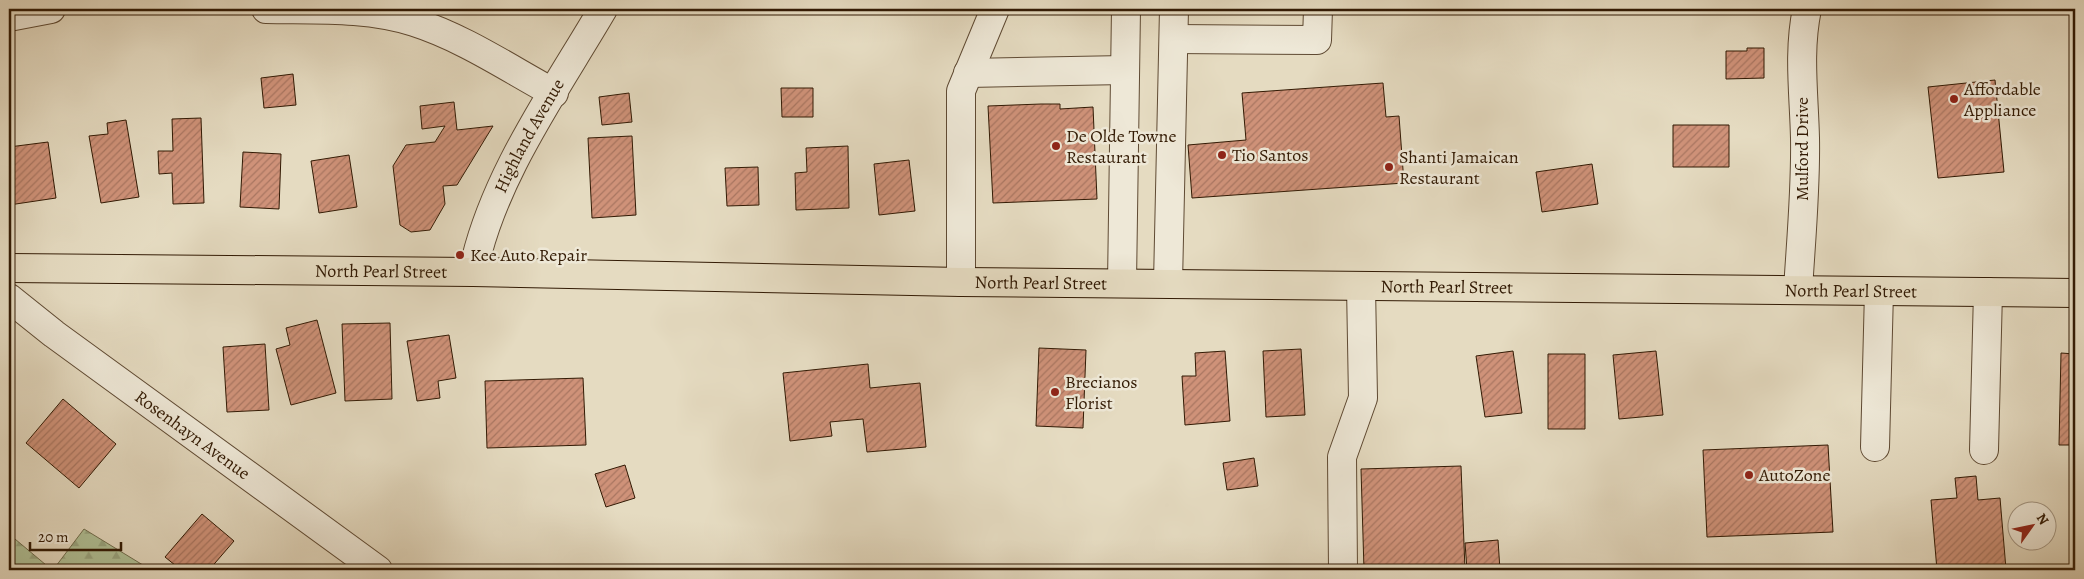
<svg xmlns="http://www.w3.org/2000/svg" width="2084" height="579" font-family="Alegreya,serif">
<defs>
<pattern id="forest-firs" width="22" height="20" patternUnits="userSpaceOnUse" patternTransform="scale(1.25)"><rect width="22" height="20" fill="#b0c197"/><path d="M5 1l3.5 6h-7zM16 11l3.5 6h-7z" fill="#98a580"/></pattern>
<pattern id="building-hatch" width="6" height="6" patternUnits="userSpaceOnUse" patternTransform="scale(1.25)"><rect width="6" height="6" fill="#cf9279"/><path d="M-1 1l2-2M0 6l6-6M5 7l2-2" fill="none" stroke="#a97661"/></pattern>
</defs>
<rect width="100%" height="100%" fill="#e5dbc1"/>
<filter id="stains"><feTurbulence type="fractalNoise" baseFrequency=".004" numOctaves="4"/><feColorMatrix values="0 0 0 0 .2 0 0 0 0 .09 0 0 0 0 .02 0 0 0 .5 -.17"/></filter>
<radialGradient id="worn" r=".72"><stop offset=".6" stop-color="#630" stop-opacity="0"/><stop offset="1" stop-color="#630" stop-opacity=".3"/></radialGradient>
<!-- forest -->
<path fill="url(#forest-firs)" stroke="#716e4e" d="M84,529L151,570H53Z
M9,534L52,570H9Z"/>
<!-- building -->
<path fill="url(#building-hatch)" stroke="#321a04" d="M1747,48H1764V78L1726,79V51H1747Z
M293,74L296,105L264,108L261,78Z
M1995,80L2004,172L1938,178L1928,87Z
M1383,83L1386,117L1399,116L1404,183L1192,198L1188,145L1246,140L1242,93Z
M781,88H813V117H782Z
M629,93L632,122L602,125L599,97Z
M454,102L457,130L493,126L457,185L443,186L445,204L430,230L411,232L400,225L393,166L406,145L435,142L445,126L422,129L420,106Z
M1041,104H1060V109L1093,107L1097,199L993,203L988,106Z
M201,118L204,203L173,204L172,173L159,174L158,151H173L172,119Z
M126,120L139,197L101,203L89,136L108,134L107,123Z
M1673,125H1729V167H1673Z
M632,136L636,215L592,218L588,138Z
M48,142L56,198L9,205V147Z
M848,146L849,208L796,210L795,173L807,172L806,148Z
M243,152L281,154L279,209L240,207Z
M349,155L357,207L319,213L311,161Z
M909,160L915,211L879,215L874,164Z
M1592,164L1598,204L1542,212L1536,172Z
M758,167L759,205L727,206L725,168Z
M317,320L336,393L291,405L276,349L290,345L286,328Z
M390,323L392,399L345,401L342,324Z
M449,335L456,378L438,381L440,398L417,401L407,341Z
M265,344L269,410L227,412L223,347Z
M1039,348L1086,350L1083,428L1036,426Z
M1301,349L1305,415L1266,417L1263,351Z
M1225,351L1230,421L1185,425L1182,376H1196L1195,353Z
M1513,351L1522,413L1485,417L1476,356Z
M1656,351L1663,415L1619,419L1613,355Z
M2061,353L2075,354V501H2072L2074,445H2059Z
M1548,354H1585V429H1548Z
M868,364L870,388L920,383L926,447L867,452L863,419L830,422L832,436L790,441L783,373Z
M583,378L586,445L487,448L485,381Z
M63,399L116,444L79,488L26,443Z
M1828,445L1833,532L1707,537L1703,450Z
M1254,458L1258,486L1227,490L1223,463Z
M625,465L635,498L606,507L595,474Z
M1461,466L1465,570H1364L1361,469Z
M1976,476L1978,500L2000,498L2006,569L1937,570L1931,500L1957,498L1955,478Z
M202,514L234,541L209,570H181L165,557Z
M1498,540L1500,570H1467L1465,543Z"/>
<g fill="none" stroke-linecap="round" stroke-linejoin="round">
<defs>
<g id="minor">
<path d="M266,9C315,10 367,7 414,22C464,38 508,68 554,93"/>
<path d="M9,17L51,9"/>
<path d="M1174,39L1317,40L1318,9"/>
<path d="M968,73L1125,70"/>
<path id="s1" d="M473,272C492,178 555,91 603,9"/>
<path d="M961,282V91L995,9"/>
<path d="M1122,283L1126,9"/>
<path d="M1168,283L1174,9"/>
<path d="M1798,290C1801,240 1806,188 1805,138C1804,94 1798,52 1807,9"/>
<path id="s2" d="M9,298L54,334L378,570"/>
<path d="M1875,447L1879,291"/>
<path d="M1984,450L1988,292"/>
<path d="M1343,570L1342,457L1363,398L1361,286"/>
</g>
<g id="major">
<path id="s3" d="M9,268L473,272L961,282L2075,293"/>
</g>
</defs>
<!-- minor casing -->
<use href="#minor" stroke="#5f4a33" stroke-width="30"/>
<!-- major casing -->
<use href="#major" stroke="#321a04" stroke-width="30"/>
<!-- minor -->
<use href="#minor" stroke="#eee8d7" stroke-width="28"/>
<!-- major -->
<use href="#major" stroke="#e5dbc1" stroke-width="28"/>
</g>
<!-- markers -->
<g fill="#8f2418" stroke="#eee8d7" stroke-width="2">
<circle cx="1954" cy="99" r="5"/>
<circle cx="1056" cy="146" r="5"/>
<circle cx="1222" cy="155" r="5"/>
<circle cx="1389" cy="167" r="5"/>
<circle cx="460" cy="255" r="5"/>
<circle cx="1055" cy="392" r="5"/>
<circle cx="1749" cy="475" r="5"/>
</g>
<g text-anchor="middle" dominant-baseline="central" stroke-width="5" stroke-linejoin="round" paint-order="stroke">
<!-- poi labels -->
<g font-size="18" fill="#321a04" stroke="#eee8d7" text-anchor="start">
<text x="1964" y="89">Affordable<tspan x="1964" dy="21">Appliance</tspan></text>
<text x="1066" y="136">De Olde Towne<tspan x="1066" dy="21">Restaurant</tspan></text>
<text x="1232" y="155">Tio Santos</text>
<text x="1399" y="157">Shanti Jamaican<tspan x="1399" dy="21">Restaurant</tspan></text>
<text x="470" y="255">Kee Auto Repair</text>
<text x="1065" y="382">Brecianos<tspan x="1065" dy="21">Florist</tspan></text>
<text x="1759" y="475">AutoZone</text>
</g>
<!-- street labels -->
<g font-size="18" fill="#321a04" stroke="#eee8d7">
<text stroke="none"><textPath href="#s1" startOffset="148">Highland Avenue</textPath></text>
<text transform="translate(1802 149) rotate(-90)">Mulford Drive</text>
<text stroke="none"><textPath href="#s3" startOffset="372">North Pearl Street</textPath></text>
<text stroke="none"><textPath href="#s3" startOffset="1032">North Pearl Street</textPath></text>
<text stroke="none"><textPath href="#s3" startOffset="1438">North Pearl Street</textPath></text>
<text stroke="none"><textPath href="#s3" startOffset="1842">North Pearl Street</textPath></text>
<text stroke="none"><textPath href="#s2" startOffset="229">Rosenhayn Avenue</textPath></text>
</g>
</g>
<!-- margin -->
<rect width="2084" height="579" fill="none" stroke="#e5dbc1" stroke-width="30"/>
<rect x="10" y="10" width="2064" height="559" fill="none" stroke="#321a04" stroke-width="2.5"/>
<rect x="15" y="15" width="2054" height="549" fill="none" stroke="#321a04"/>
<!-- north arrow -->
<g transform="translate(2032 526) rotate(57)"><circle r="24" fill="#eee8d7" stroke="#a39683"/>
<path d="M0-4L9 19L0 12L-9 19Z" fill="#8f2418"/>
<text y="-8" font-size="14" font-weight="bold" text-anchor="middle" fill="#321a04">N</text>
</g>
<!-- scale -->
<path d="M30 542v8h91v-8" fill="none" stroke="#321a04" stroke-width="2.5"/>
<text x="38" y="542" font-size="15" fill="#321a04" stroke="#eee8d7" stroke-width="4" paint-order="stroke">20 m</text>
<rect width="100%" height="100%" filter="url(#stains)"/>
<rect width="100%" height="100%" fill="url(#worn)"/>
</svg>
